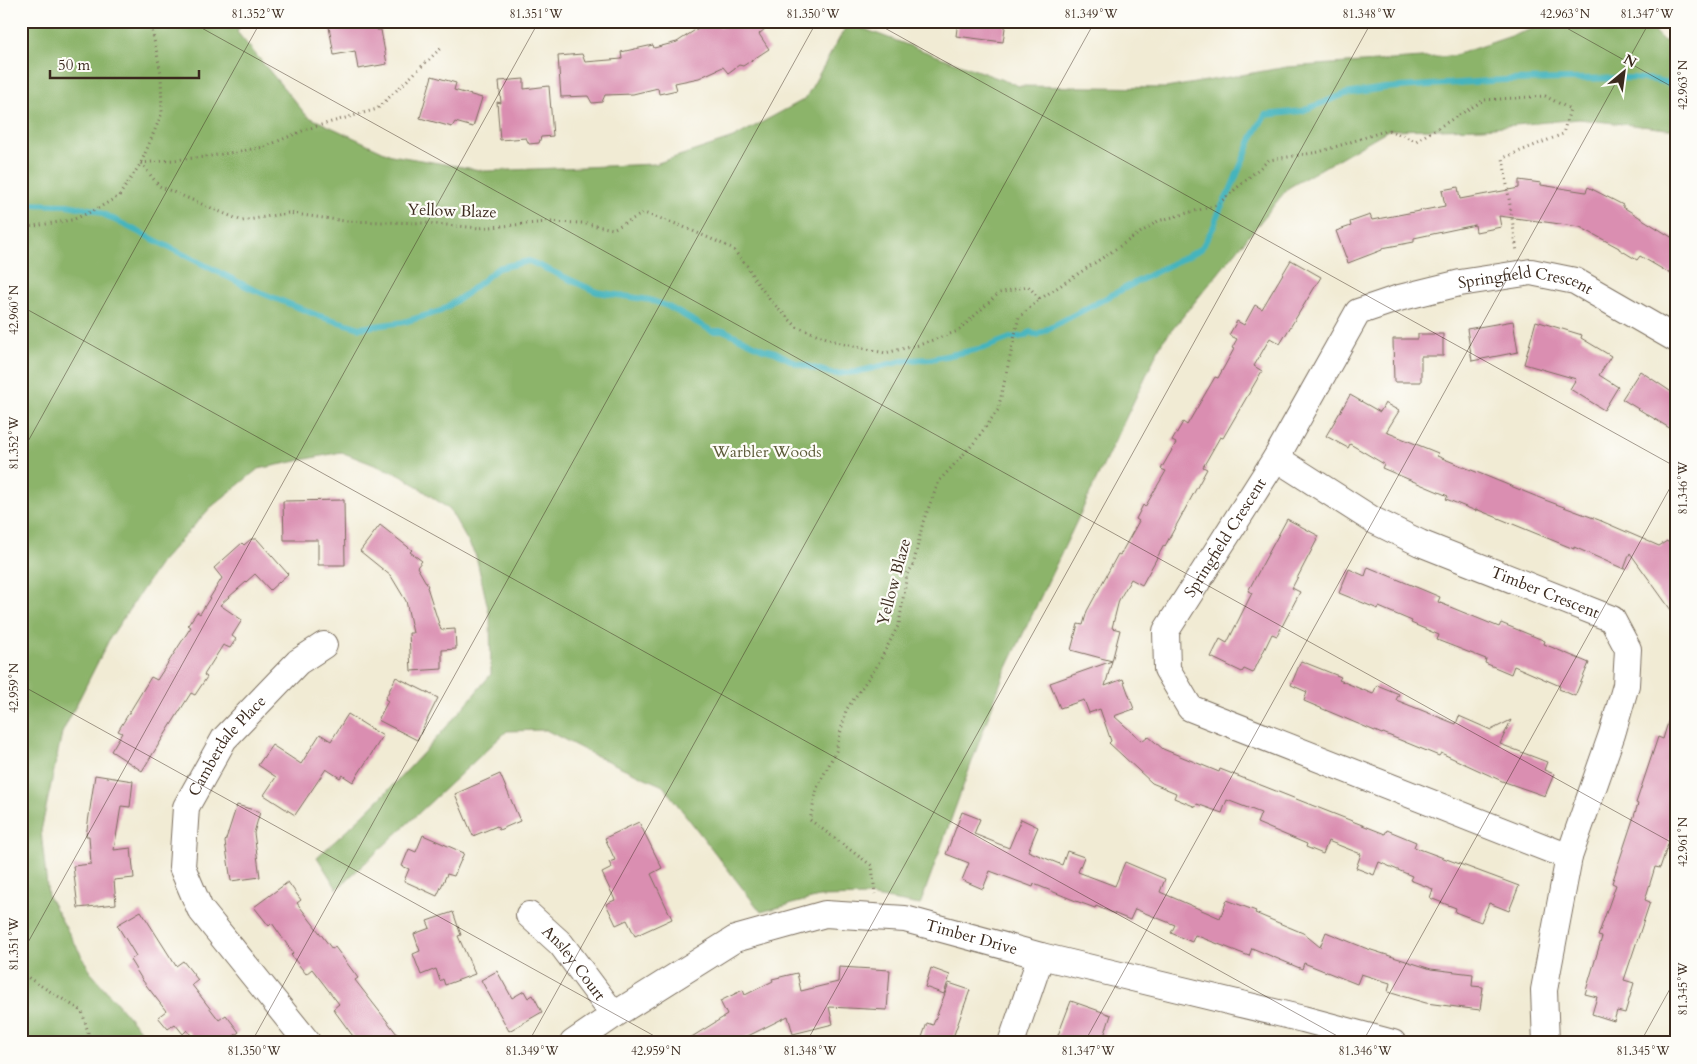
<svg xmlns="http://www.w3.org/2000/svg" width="1697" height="1064" font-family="Cardo,serif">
<rect width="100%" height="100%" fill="#fdfcf7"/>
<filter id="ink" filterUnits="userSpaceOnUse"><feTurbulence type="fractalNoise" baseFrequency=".02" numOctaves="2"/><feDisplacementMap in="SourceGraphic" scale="10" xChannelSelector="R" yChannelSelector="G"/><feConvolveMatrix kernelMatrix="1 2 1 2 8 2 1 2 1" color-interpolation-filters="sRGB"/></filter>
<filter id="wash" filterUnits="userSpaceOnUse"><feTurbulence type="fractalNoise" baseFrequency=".0096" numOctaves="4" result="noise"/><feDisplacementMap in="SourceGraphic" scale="20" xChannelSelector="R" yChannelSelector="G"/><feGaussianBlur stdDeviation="1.12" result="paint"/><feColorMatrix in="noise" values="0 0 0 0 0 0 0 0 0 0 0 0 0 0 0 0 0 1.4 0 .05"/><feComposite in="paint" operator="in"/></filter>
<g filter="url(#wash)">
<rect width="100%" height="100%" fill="#f1ebd4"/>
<!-- forest -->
<path fill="#8cb46a" stroke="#646f44" d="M21,21H243L237,32L307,116L391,155L486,171L655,164L733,138L805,99L848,23L1019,86L1166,88L1287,67L1452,56L1556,21H1643L1664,41L1676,40V130L1579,119L1483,128L1388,130L1288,188L1162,342L1003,676L920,905L869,896L819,897L761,912L663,786L592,754L546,730L507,731L337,889L317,857C381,802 438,739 491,674L490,617L476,556L450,510L403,476L341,452L258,469L210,508L161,562L110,638L62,733L41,831L48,896L92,974L151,1043H21Z"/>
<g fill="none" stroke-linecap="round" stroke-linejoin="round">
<!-- stream -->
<path stroke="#44b4bd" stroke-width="6" d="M21,204L67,205L95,210L252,289L319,316L360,328L404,322L441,311L466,294L498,268L529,261L597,292L650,300L667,306L712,331H725L763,349L775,352L796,363L834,374L856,372L907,360L931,359L984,348L1010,338L1025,336L1030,332L1036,335L1146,277L1201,249L1214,226L1220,209L1230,191L1252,138L1265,115L1302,111L1345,94L1385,88L1505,80L1632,78L1655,80L1676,85"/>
</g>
<g id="blocks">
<!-- building -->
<path fill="#da8eb1" d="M328,21H375L377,30H381L387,64L358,69L355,51L334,55Z
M709,21H716L720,28L730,21H774L759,34L769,49L743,66L739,65L728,73L723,67L699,78L675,83L677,90L659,94L658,88L633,94L605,95L602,102L592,103L588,96L561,97L558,56L582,54L585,62L622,59L621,52L653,45L654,48L677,42Z
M958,21H1006L1003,42L956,36Z
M432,76L456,83L454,90L482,98L473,127L455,122L452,127L420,118Z
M524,79V89L549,86L553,136L541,137L539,143L529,144L526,138L500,140L497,102L501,103L499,81Z
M1519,180L1541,183V185L1586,192L1588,187L1623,205V207L1676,240V277L1640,256L1637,260L1619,249V248L1580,227L1553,223L1499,216L1501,227L1476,232L1475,225L1414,238V242L1382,248V250L1348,263L1336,231L1351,226L1350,222L1370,215L1372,220L1445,206L1442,190L1458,187L1460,199L1519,188Z
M1291,260L1321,277L1280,344L1270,338L1254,366L1262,371L1223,438L1220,437L1203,467L1207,469L1165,546L1164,545L1142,585L1131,579L1119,600L1112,628L1120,630L1112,661L1071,650L1078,624L1083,625L1087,611L1118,554L1120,555L1139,521L1136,519L1143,505L1145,507L1166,471L1161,469L1176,443L1172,441L1183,422L1187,425L1215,377L1218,378L1234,349L1232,348L1237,339L1229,335L1237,321L1244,325L1255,305L1262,309Z
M1513,321L1518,352L1472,361L1467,329Z
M1536,321L1582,335L1581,338L1611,356L1599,375L1618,387L1604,410L1570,389L1576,379L1524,364Z
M1418,334H1443V356H1421V382H1394L1393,339H1418Z
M1640,371L1676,395V432L1622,399Z
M1350,395L1380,412L1385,403L1399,411L1386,432L1438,453L1437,456L1545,500L1599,520L1659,546L1667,541L1676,553V617L1630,553L1624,569L1574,547V549L1476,509V511L1446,499L1448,496L1382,468L1384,464L1350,444L1348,448L1326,436Z
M344,500L345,565H318V540H284L283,501Z
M1287,519L1319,536L1292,588L1300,592L1277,636L1272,634L1253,673L1244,669L1242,672L1211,657L1220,639L1227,643L1252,593L1248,591Z
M380,525L412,550L410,552L422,561L417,567L428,586L427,587L441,630L455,629L456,649L442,650V669L411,671L409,633H413L406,601L391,576L360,551Z
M251,539H257L288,574L270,590L255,574L220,605L242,620L232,636L236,639L230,648L223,645L204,675L207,677L195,695L191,693L142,771L111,751L122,733L118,731L151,677L157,680L191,627L188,625L197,612L200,614L222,578L214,568L242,543L244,545Z
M1368,567L1440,597L1438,602L1499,627L1501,623L1533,636L1545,641L1544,644L1589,663L1575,696L1559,689L1560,686L1514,666L1511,674L1485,663L1486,659L1437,640L1439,635L1411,623L1412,621L1379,607L1378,609L1339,593L1349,569L1365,576Z
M1112,661L1105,686L1123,679L1134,709L1114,716L1142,741L1148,736L1163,749L1219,772L1220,769L1385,834L1387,830L1416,842L1414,847L1519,886L1509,911L1489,903L1481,922L1455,912L1456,908L1430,898L1433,889L1410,880L1412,876L1379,862L1374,875L1356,868L1361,854L1328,841L1323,854L1306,847L1307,844L1257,823L1261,813L1227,800L1222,813L1197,804L1196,807L1174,798L1176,793L1152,783L1109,743L1111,741L1100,709L1089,713L1084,700L1060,708L1050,683Z
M1301,661L1341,677L1339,680L1373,694L1377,685L1399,694L1396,700L1456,724L1459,716L1491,730L1511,720L1500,744L1547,762L1544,770L1554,774L1545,796L1502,781L1441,753L1439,756L1383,733L1382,734L1304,701L1307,692L1291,685Z
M396,677L438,698L417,740L378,720L388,701L385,699Z
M1672,709L1676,710V821L1660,868L1655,867L1645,900L1650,902L1624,980L1634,983L1625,1013L1617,1011L1614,1021L1592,1014L1597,997L1585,994L1602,937L1598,936L1616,885L1612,883L1638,804L1636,803L1658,737L1663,739Z
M348,714L383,736L353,782L342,775L340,778L326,769L295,815L264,795L276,777L258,765L272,745L301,764L320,734L331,741Z
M500,774L520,821L499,830L497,826L473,836L455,794Z
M95,775L133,781L130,807L121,806L114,850L131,848L134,878L114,880L116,904L78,908L73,866L91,864L89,836H86Z
M237,805L260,812L254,833L260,877L231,881L225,842Z
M962,812L980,819L974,834L1009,848L1021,819L1038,827L1028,851L1062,865L1067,851L1084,857L1078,872L1115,886L1125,862L1165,879L1160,892L1220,918L1227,900L1256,911L1255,913L1303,933L1320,947L1326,932L1365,948L1431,969L1473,974L1472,986L1483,987L1480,1010L1426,1003L1398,995L1388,992L1390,983L1361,974L1357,984L1304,963L1302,969L1252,948L1249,956L1195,935L1192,942L1171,933L1175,925L1135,909L1130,920L1096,906L1095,908L1076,901L1034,884L1033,887L990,871L983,889L962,880L969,863L946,854Z
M639,822L662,868L651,874L672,919L635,936L627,920L616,925L606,904L615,900L602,873L612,868L609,862L615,860L605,838Z
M423,835L464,853L454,876L447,874L437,896L404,881L409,869L402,866L409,849L416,852Z
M288,882L301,900L297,903L332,949L335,947L358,978L355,980L404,1043H358L333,1009L339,1004L312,969L306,974L291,955L293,953L272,923L269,926L254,907Z
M141,911L176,966L183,961L198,980L192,985L219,1020L226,1015L239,1032L234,1036L239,1043H197L187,1030L183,1034L175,1024L168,1029L158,1017L166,1011L143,981L130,960L136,956L117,925Z
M453,912L461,935L458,936L475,974L445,985L443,979L440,981L436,969L421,975L413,954L420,951L414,934L430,928L427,921Z
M839,967L890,970L887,1010L829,1007L833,1024L793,1034L788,1016L734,1043H682L727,1015L720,1001L743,990L745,995L773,981L772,979L797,973L801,991L838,982Z
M931,968L950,975L944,994L925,987Z
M497,971L512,998L524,991L528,998L533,995L542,1012L509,1031L481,980Z
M949,983L970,990L951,1043H920L927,1023L933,1025Z
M1071,1001L1111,1015L1103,1039L1100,1038L1099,1043H1055Z"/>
</g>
</g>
<g filter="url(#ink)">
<use href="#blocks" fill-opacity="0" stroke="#7b6e5e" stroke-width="1"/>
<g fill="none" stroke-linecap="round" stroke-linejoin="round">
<defs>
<g id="minor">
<path id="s1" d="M1276,458L1373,520L1420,543L1612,619L1628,649L1626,685L1612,734L1569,857L1544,990L1546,1043"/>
<path id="s2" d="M1569,857L1190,708L1167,669L1166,631L1276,458L1358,312L1399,298L1460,283L1531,272L1575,281L1676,339"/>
<path id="s3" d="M529,915L561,944L614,1015"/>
<path id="s4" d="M308,1043L200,909L182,867L186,807L224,739L298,662L324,645"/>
<path id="s5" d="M573,1043L614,1015L735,939L825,914L905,919L1041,956L1303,1019L1393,1043"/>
<path d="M1011,1043L1041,956"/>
</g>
</defs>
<!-- minor casing -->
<use href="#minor" stroke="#7b6e5e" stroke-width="28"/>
<!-- path -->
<path stroke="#7b6e5e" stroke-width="3" stroke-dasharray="1 4" stroke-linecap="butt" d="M141,163L159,186L242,221L288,213L345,221L425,223L479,228L548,222L581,223L613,229L644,213L679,225L732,248L748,267L753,277L770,300L797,327L840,343L885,353L919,345L958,331L999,293L1028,286L1040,299L1019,317L998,410L973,444L939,481L923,522L913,566L907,574L899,624L877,666L846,710L836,751L817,788L810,820L872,866L875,894
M141,163L205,157L264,147L307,129L377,109L443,46
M21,228L72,220L95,210L119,196L141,163L162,113L161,73L150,21
M1040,299L1158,221L1217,205L1269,160L1319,152L1388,130L1416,141L1484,100L1545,96L1570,109L1563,134L1503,158L1517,252
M21,971L30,979L82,1011L91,1043"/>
<!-- minor -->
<use href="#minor" stroke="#fff" stroke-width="26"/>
</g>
</g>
<!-- ticks -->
<path fill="none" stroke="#3b2a1e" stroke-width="1" stroke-opacity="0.45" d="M189,21L1676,845M872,21L1676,467M1554,21L1676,89M21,306L1350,1043M21,454L261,21M21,685L667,1043M21,955L539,21M251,1043L817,21M528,1043L1095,21M806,1043L1372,21M1084,1043L1650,21M1362,1043L1676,477M1640,1043L1676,978"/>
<g text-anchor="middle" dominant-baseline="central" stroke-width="4.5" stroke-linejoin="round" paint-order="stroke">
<!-- street labels -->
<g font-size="16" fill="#3b2a1e" stroke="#fdfcf7">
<text transform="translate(452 211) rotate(2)">Yellow Blaze</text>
<text stroke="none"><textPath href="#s2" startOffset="1036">Springfield Crescent</textPath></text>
<text stroke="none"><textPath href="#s2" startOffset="601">Springfield Crescent</textPath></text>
<text transform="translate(894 582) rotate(-75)">Yellow Blaze</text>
<text stroke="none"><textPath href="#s1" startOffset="302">Timber Crescent</textPath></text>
<text stroke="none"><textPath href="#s4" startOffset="352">Camberdale Place</textPath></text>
<text stroke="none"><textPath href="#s5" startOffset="435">Timber Drive</textPath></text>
<text stroke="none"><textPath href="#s3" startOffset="66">Ansley Court</textPath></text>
</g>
<!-- park labels -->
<g font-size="16" fill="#5e5c3a" stroke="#fdfcf7">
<text x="767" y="452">Warbler Woods</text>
</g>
</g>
<!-- margin -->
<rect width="1697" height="1064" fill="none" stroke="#fdfcf7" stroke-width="55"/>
<!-- north arrow -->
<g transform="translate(1624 72) rotate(29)" stroke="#fdfcf7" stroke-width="4" paint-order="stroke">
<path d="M0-4L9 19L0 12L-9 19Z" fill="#3b2a1e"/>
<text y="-8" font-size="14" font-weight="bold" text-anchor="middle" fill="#3b2a1e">N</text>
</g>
<!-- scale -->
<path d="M50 70v8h149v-8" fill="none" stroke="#3b2a1e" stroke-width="2.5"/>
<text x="58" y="70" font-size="15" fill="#3b2a1e" stroke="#fdfcf7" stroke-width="4" paint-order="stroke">50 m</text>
<rect x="28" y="28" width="1642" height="1008" fill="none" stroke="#3b2a1e" stroke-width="2"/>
<g font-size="12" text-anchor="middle" fill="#3b2a1e">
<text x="258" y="18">81.352°W</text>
<text x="536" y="18">81.351°W</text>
<text x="813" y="18">81.350°W</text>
<text x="1091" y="18">81.349°W</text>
<text x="1369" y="18">81.348°W</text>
<text x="1565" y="18">42.963°N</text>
<text x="1647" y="18">81.347°W</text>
<text transform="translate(1683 85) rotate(-90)" y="4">42.963°N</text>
<text transform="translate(14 310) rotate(-90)" y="4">42.960°N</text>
<text transform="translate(14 443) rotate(-90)" y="4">81.352°W</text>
<text transform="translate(1683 488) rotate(-90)" y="4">81.346°W</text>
<text transform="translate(14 688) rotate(-90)" y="4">42.959°N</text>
<text transform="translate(1683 842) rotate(-90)" y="4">42.961°N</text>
<text transform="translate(14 944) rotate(-90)" y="4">81.351°W</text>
<text transform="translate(1683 989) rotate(-90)" y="4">81.345°W</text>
<text x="254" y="1055">81.350°W</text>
<text x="532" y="1055">81.349°W</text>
<text x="656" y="1055">42.959°N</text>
<text x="810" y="1055">81.348°W</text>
<text x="1088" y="1055">81.347°W</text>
<text x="1365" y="1055">81.346°W</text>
<text x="1643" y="1055">81.345°W</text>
</g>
</svg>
